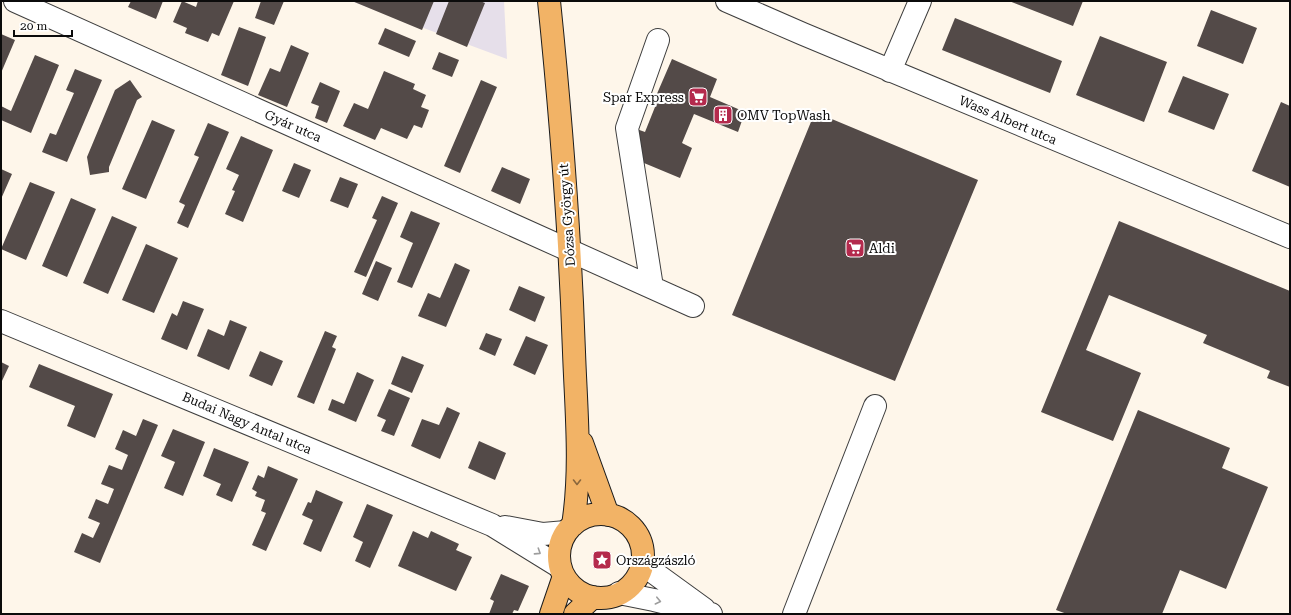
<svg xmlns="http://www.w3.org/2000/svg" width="1291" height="615" font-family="'Roboto Serif',serif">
<rect width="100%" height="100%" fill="#fef6ea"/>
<!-- industrial -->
<path fill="#e6dfea" d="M351,1H504L507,59Z"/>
<!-- building -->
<path fill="#534a48" d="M131,1H163L156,19L128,7Z
M182,1L196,7L198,1H234L219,36L212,33L208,42L185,33L187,28L173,22Z
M261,1H284L274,25L255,18Z
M352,1H434L422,30Z
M449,1H480L485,3L467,47L436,34Z
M1009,1H1083L1073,26Z
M1211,10L1257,28L1243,64L1197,46Z
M955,18L1062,61L1050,93L942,50Z
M239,27L266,37L248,86L221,75Z
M385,28L416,41L409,57L378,44Z
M1,34L15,40L1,73Z
M1100,36L1167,62L1144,122L1076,95Z
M291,45L309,53L287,107L258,95L270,68L280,72Z
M439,52L459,60L452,77L432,69Z
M35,55L59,65L31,133L1,120V106L11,111Z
M672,59L717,79L710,97L745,112L738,132L694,114L682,143L692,148L680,178L620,153L631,127L645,132L659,97L656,96Z
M75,69L102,80L67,162L42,152L50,133L56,135L74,93L66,90Z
M384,71L415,84L413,89L426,95L421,107L429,110L422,128L414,125L407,139L381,128L375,140L343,126L354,103L368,109Z
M1183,76L1229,94L1214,130L1168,112Z
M130,80L142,97L137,100L109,167V172L90,175L87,157L115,90Z
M481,80L497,87L460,173L444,166Z
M320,82L340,91L327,123L315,118L319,106L311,103Z
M1281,102L1290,106V187L1252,171Z
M815,112L978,180L895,381L732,315Z
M152,120L175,130L146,199L122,189Z
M208,123L229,132L188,228L177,223L185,205L179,202L199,157L194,155Z
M241,136L273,150L243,222L225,214L235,191L232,190L239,175L226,169Z
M294,163L311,170L299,198L282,191Z
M502,167L530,179L520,204L491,191Z
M1,169L12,174L1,199Z
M340,177L358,184L348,208L330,201Z
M30,182L55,192L26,260L1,249Z
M382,196L398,203L366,277L354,272L377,220L372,218Z
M71,198L96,209L67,277L42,266Z
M411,211L440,223L412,288L397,282L413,243L400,237Z
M112,216L137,227L108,294L83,283Z
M1119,221L1290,291V387L1267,378L1270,371L1203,343L1207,335L1109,295L1086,350L1141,373L1113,441L1041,412Z
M146,244L178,258L154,313L122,300Z
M376,261L392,268L378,301L362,294Z
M455,263L470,270L446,327L418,316L428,293L440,298Z
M519,286L545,297L535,322L509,310Z
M183,301L204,309L187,350L161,339L172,313L177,316Z
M230,320L247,327L229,370L197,356L208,329L224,336Z
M325,331L337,336L332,347L336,349L314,404L297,397Z
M486,333L502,339L495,356L479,349Z
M526,336L548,345L535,375L513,365Z
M260,351L283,361L272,386L249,376Z
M402,356L424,365L412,393L391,384Z
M1,362L9,366L1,383Z
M39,364L113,394L95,438L67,426L75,406L29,387Z
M357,372L374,380L356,422L328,410L332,399L344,404Z
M389,389L410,398L394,436L381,431L386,420L377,416Z
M447,407L460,413L440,459L411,446L422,419L439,425Z
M1138,410L1230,448L1222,468L1268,487L1226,589L1180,570L1162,614H1067L1056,610Z
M143,419L158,425L100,563L74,552L82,533L93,538L100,523L88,518L96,499L108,504L114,489L101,484L109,465L122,470L128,455L115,449L123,430L136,436Z
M173,429L205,442L183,496L164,488L175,462L161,456Z
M479,441L506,453L495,480L468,468Z
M214,448L249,462L232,502L216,495L221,484L203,476Z
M268,466L298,479L266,551L252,545L266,513L261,511L265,500L255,496L257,492L252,489L258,475L264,478Z
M316,490L343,502L321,552L303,544L313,520L302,515L308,502L311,503Z
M367,504L393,515L370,568L355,561L363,542L353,537Z
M413,531L428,538L431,531L459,544L456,550L472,557L456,591L398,566Z
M501,574L529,586L518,611L514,610L512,614H489L494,601L490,599Z"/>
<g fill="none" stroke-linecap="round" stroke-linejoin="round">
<defs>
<path id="minor" d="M15,1L693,306
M727,1L803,34L1290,237
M890,71L920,1
M652,287L627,128L658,40
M1,321L492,525L560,567
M505,527L543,534L566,532
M642,564L704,609
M619,593L654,600L711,614
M794,614L875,406"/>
<path id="major" d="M549,1C561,118 570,235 574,352C576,409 582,468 573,525
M582,443L608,515
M559 556a42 42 0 1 1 84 0a42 42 0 1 1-84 0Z
M551,614L564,576
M575,614L593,597"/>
</defs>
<!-- minor casing -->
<use href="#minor" stroke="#3e3e3e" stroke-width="24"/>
<!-- major casing -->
<use href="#major" stroke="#1c1c1c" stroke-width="24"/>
<!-- minor -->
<use href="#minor" stroke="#fff" stroke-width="22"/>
<!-- major -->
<use href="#major" stroke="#f2b366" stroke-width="22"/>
</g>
<!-- one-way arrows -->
<defs><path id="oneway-chevron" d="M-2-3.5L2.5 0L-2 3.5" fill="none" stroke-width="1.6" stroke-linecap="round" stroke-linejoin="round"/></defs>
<use stroke="#8a673d" href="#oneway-chevron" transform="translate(577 482) rotate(90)"/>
<g stroke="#9d9d9d">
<use href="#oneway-chevron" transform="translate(538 552) rotate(33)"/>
<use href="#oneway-chevron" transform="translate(658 601) rotate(13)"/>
</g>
<!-- icons -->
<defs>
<symbol id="supermarket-square" viewBox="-11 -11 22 22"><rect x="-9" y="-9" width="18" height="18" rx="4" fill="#b42a4d" stroke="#fff"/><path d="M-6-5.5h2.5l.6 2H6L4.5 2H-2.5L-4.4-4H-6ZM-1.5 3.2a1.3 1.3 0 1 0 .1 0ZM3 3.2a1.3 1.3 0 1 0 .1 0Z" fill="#fff"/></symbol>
<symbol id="building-square" viewBox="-11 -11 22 22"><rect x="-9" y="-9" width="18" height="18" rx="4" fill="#b42a4d" stroke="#fff"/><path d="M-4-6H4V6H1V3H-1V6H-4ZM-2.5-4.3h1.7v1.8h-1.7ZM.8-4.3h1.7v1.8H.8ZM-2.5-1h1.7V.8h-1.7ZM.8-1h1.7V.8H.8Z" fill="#fff"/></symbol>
<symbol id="sight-square" viewBox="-11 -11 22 22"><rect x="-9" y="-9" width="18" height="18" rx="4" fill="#b42a4d" stroke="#fff"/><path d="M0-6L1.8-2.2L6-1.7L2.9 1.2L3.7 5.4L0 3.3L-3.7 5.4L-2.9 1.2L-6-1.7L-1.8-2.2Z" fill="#fff"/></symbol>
</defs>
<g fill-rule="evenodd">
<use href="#supermarket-square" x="687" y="86" width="22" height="22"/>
<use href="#building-square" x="712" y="104" width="22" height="22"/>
<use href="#supermarket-square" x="844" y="237" width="22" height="22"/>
<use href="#sight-square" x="591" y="549" width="22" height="22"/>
</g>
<g text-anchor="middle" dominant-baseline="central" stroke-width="4" stroke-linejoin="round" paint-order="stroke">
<!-- poi labels -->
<g font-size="13" fill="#0b0b0b" stroke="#fff" text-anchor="start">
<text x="684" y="97" text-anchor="end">Spar Express</text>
<text x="737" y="115">OMV TopWash</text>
<text x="869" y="248">Aldi</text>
<text x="616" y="560">Országzászló</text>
</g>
<!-- street labels -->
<g font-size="13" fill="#0b0b0b" stroke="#fff">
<text transform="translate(1008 120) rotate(23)">Wass Albert utca</text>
<text transform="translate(293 126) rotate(24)">Gyár utca</text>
<text transform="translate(567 215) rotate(-94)">Dózsa György út</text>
<text transform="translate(247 423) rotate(23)">Budai Nagy Antal utca</text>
</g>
</g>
<!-- border -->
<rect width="1291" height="615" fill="none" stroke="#0b0b0b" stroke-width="4"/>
<!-- scale -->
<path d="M14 30v6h58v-6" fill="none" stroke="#0b0b0b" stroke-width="2"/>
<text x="20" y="30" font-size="12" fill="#0b0b0b" stroke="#ffffff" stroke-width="3" paint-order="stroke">20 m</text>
</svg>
